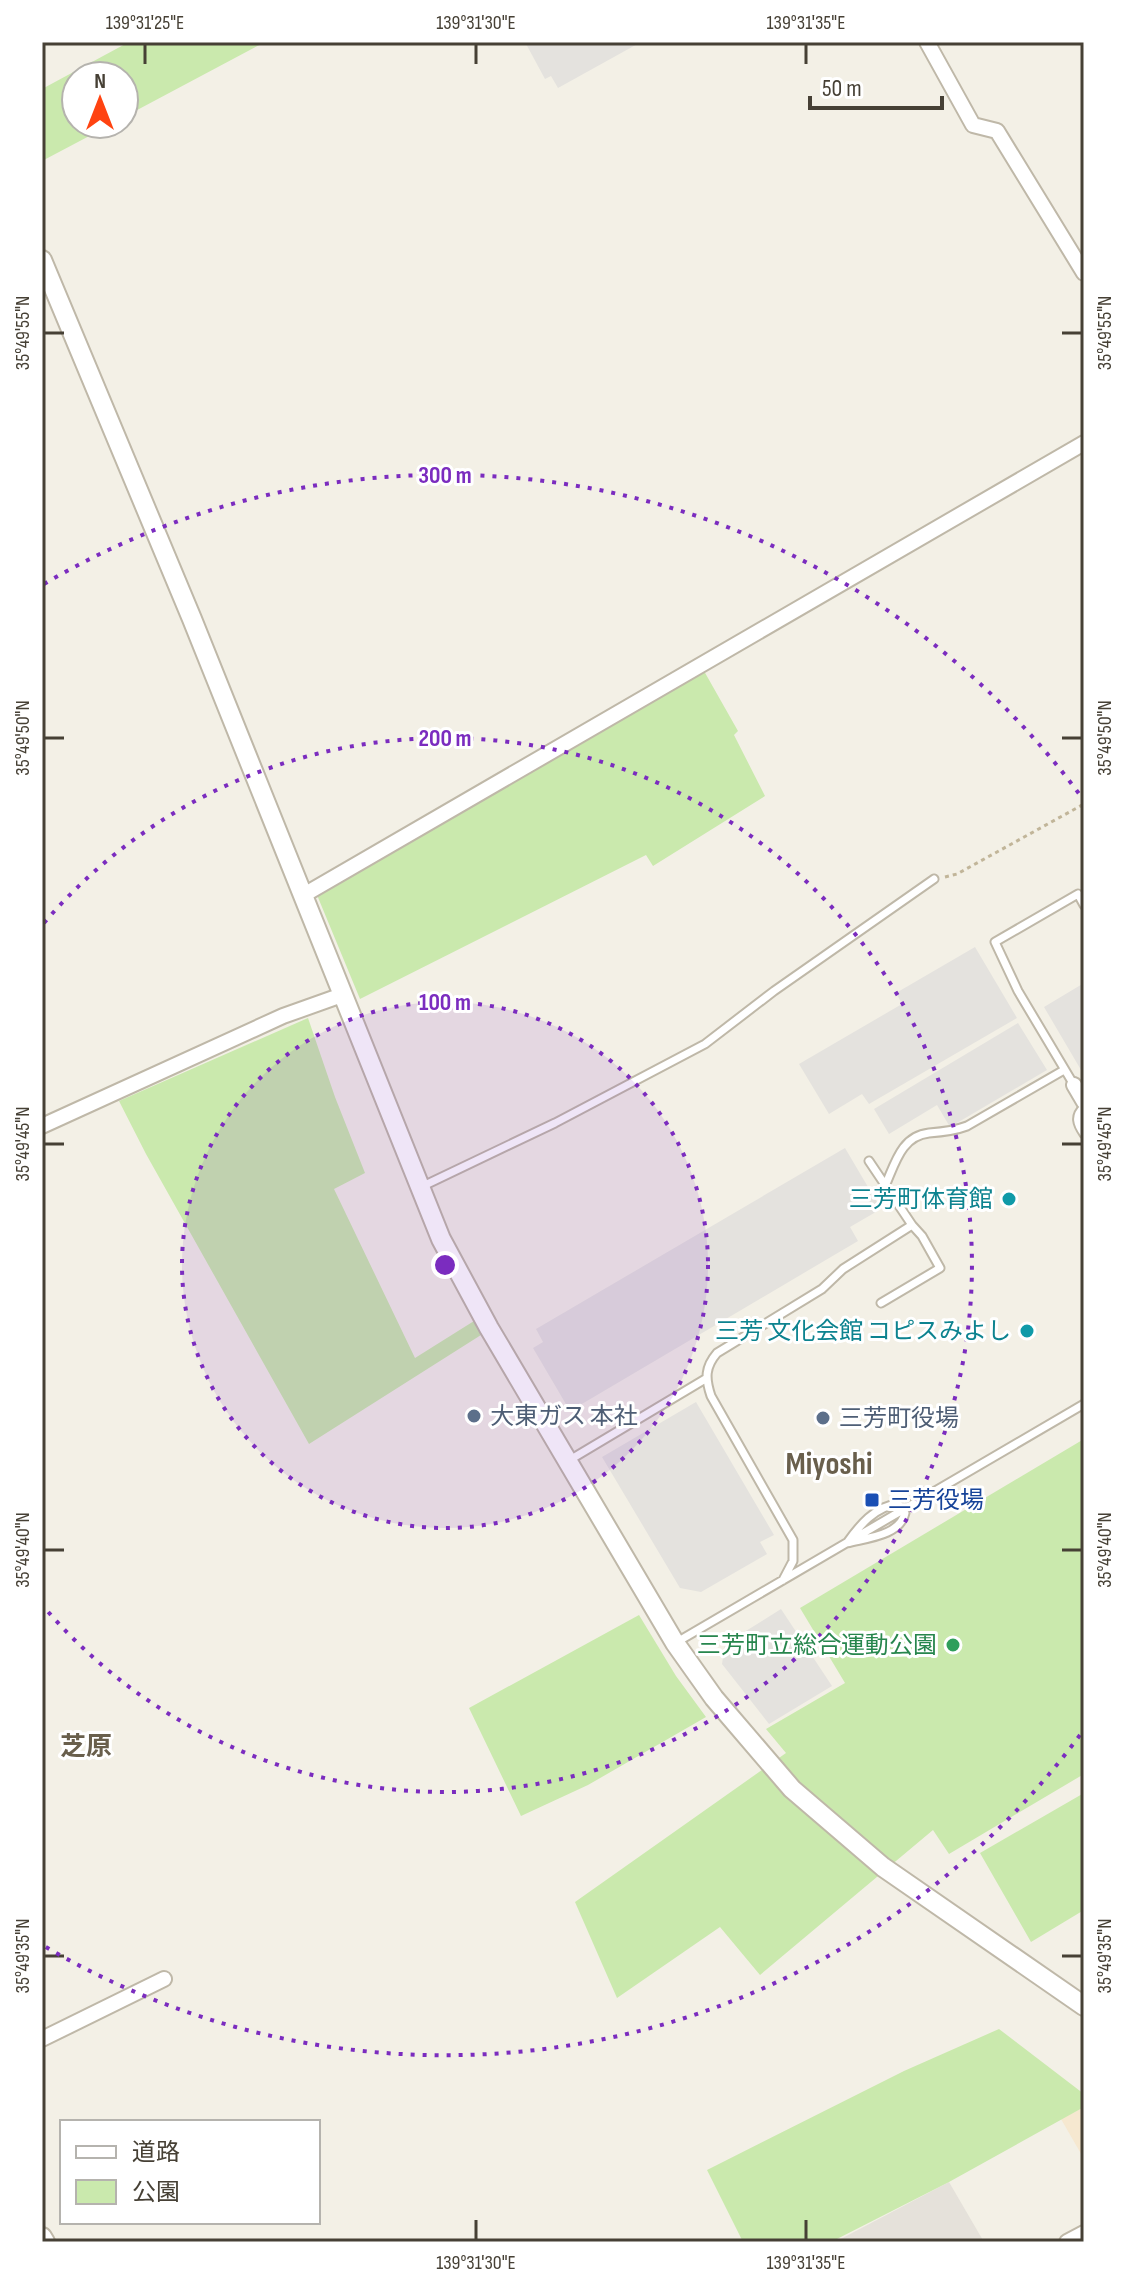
<svg xmlns="http://www.w3.org/2000/svg" width="1126" height="2284" font-family="'Sofia Sans Condensed','Noto Sans JP',sans-serif">
<rect width="100%" height="100%" fill="#f3f0e6"/>
<!-- commercial -->
<path fill="#f6e8d0" d="M1084,2107V2159L1061,2119Z"/>
<!-- industrial -->
<path fill="#e5e1da" d="M949,2182L984,2242H835Z"/>
<!-- green -->
<path fill="#cae9ad" d="M129,42H265L124,117V76H76V124H112L42,161V89Z
M704,671L738,731L734,735L765,796L653,866L646,855L360,999L317,895Z
M308,1018L335,1097L365,1173L334,1189L415,1358L474,1321L481,1335L309,1444L146,1154L119,1101Z
M1084,1439V1774L949,1854L933,1830L760,1975L720,1927L617,1998L575,1902L786,1753L766,1729L845,1683L800,1608Z
M639,1615L676,1676L706,1717L588,1785L521,1816L469,1708Z
M1084,1793V1910L1031,1942L980,1853Z
M999,2029L1084,2094V2107L949,2182L831,2242H743L707,2170L904,2071Z"/>
<!-- parking -->
<path fill="#e4e2de" d="M525,42H641L558,88L551,76L545,79Z
M975,947L1017,1018L869,1104L862,1094L829,1114L799,1064L902,1004L896,993Z
M1084,983V1075L1044,1007Z
M1018,1023L1047,1070L950,1127L937,1105L889,1134L874,1109Z
M845,1148L881,1209L850,1227L858,1241L570,1411L533,1348L543,1342L536,1329Z
M696,1402L774,1535L760,1542L767,1554L701,1592L680,1588L602,1457Z
M781,1609L832,1686L769,1724L722,1664L725,1644Z"/>
<g fill="none" stroke-linecap="round" stroke-linejoin="round">
<defs>
<path id="service" d="M1074,1085L1018,991L995,942L1078,894L1084,905
M1084,1107C1074,1116 1077,1124 1084,1134
M885,1186C895,1164 901,1136 929,1133C943,1132 954,1131 967,1126L1064,1070
M421,1187L555,1123L705,1044L774,991L934,879
M881,1303L940,1268L922,1236L912,1225
M568,1461L707,1378
M898,1504L905,1513C900,1536 865,1538 847,1543C859,1526 875,1506 898,1504Z
M783,1580L793,1561V1540L711,1396C705,1378 705,1367 717,1353L822,1289L843,1269L912,1225L869,1161
M677,1642L1084,1404"/>
<path id="minor" d="M927,42L973,125L997,131L1084,273
M302,896L1084,443
M1074,1085L1084,1102
M42,1126L283,1016L342,995
M42,2039L164,1979
M1067,2242L1084,2233"/>
<path id="tertiary" d="M42,260L192,619L441,1239L489,1328L675,1643L714,1698L792,1789L883,1867L1084,2006
M42,2237L45,2242"/>
</defs>
<!-- service casing -->
<use href="#service" stroke="#bfb8a8" stroke-width="11"/>
<!-- minor casing -->
<use href="#minor" stroke="#bfb8a8" stroke-width="18"/>
<!-- tertiary casing -->
<use href="#tertiary" stroke="#bfb8a8" stroke-width="22"/>
<!-- path -->
<path stroke="#c1b599" stroke-width="3" stroke-dasharray="4 4" stroke-linecap="butt" d="M945,877L957,874L1084,804"/>
<!-- service -->
<use href="#service" stroke="#fff" stroke-width="7"/>
<!-- minor -->
<use href="#minor" stroke="#fff" stroke-width="14"/>
<!-- tertiary -->
<use href="#tertiary" stroke="#fff" stroke-width="18"/>
</g>
<!-- ticks -->
<path fill="none" stroke="#464035" stroke-width="3" d="M145,44V64M476,44V64M806,44V64M44,333H64M1062,333H1082M44,738H64M1062,738H1082M44,1144H64M1062,1144H1082M44,1550H64M1062,1550H1082M44,1956H64M1062,1956H1082M476,2220V2240M806,2220V2240"/>
<!-- distance rings -->
<circle cx="445" cy="1265" r="263" fill="#7b2cbf" fill-opacity=".12"/>
<g fill="none" stroke="#7b2cbf" stroke-width="4" stroke-dasharray="4 8">
<circle cx="445" cy="1265" r="263"/>
<path d="M44 923A527 527 0 1 1 44 1607"/>
<path d="M1080 1735A790 790 0 0 1 44 1946M44 584A790 790 0 0 1 1080 795"/>
</g>
<!-- markers -->
<g fill="#0f9aa8" stroke="#fff" stroke-width="3">
<circle cx="1009" cy="1199" r="8"/>
<circle cx="1027" cy="1331" r="8"/>
</g>
<g fill="#5c6f8a" stroke="#fff" stroke-width="3">
<circle cx="474" cy="1416" r="8"/>
<circle cx="823" cy="1418" r="8"/>
</g>
<rect fill="#1a4fb4" stroke="#fff" stroke-width="3" x="864" y="1492" width="16" height="16" rx="4"/>
<circle fill="#2e9e5b" stroke="#fff" stroke-width="3" cx="953" cy="1645" r="8"/>
<g text-anchor="middle" dominant-baseline="central" stroke-width="6" stroke-linejoin="round" paint-order="stroke">
<!-- culture labels -->
<g font-size="24" fill="#0d838f" stroke="#fff" text-anchor="end">
<text x="993" y="1199">三芳町体育館</text>
<text x="1011" y="1331">三芳 文化会館 コピスみよし</text>
</g>
<!-- service labels -->
<g font-size="24" fill="#4e5e75" stroke="#fff" text-anchor="start">
<text x="490" y="1416">大東ガス 本社</text>
<text x="839" y="1418">三芳町役場</text>
</g>
<!-- transit labels -->
<g font-size="24" fill="#164399" stroke="#fff" text-anchor="start">
<text x="888" y="1500">三芳役場</text>
</g>
<!-- leisure labels -->
<g font-size="24" fill="#27864d" stroke="#fff" text-anchor="end">
<text x="937" y="1645">三芳町立総合運動公園</text>
</g>
<!-- neighbourhood labels -->
<g font-size="26" font-weight="bold" fill="#695f4c" stroke="#fff">
<text x="86" y="1747">芝原</text>
</g>
<!-- district labels -->
<g font-size="32" font-weight="bold" fill="#695f4c" stroke="#fff">
<text x="829" y="1464">Miyoshi</text>
</g>
</g>
<circle cx="445" cy="1265" r="12" fill="#7b2cbf" stroke="#fff" stroke-width="4"/>
<g font-size="24" text-anchor="middle" font-weight="bold" fill="#7b2cbf" stroke="#fff" stroke-width="6" stroke-linejoin="round" paint-order="stroke">
<text x="445" y="483">300 m</text>
<text x="445" y="746">200 m</text>
<text x="445" y="1010">100 m</text>
</g>
<!-- border -->
<rect width="1126" height="2284" fill="none" stroke="#ffffff" stroke-width="88"/>
<!-- legend -->
<rect x="60" y="2120" width="260" height="104" fill="#ffffff" stroke="#b5b3ae" stroke-width="2"/>
<rect x="76" y="2146" width="40" height="12" fill="#ffffff" stroke="#b5b3ae" stroke-width="2"/>
<text x="132" y="2160" font-size="24" fill="#464035">道路</text>
<rect x="76" y="2180" width="40" height="24" fill="#cae9ad" stroke="#b5b3ae" stroke-width="2"/>
<text x="132" y="2200" font-size="24" fill="#464035">公園</text>
<!-- north arrow -->
<g transform="translate(100 100)"><circle r="38" fill="#ffffff" stroke="#b5b3ae" stroke-width="2"/>
<path d="M0-6L14 30L0 20L-14 30Z" fill="#ff4311"/>
<text y="-12" font-size="22" font-weight="bold" text-anchor="middle" fill="#464035">N</text>
</g>
<!-- scale -->
<path d="M810 96v12h132v-12" fill="none" stroke="#464035" stroke-width="4"/>
<text x="822" y="96" font-size="24" fill="#464035" stroke="#ffffff" stroke-width="6" paint-order="stroke">50 m</text>
<rect x="44" y="44" width="1038" height="2196" fill="none" stroke="#464035" stroke-width="3"/>
<g font-size="20" text-anchor="middle" fill="#464035">
<text x="145" y="29">139°31'25"E</text>
<text x="476" y="29">139°31'30"E</text>
<text x="806" y="29">139°31'35"E</text>
<text transform="translate(22 333) rotate(-90)" y="7">35°49'55"N</text>
<text transform="translate(1104 333) rotate(-90)" y="7">35°49'55"N</text>
<text transform="translate(22 738) rotate(-90)" y="7">35°49'50"N</text>
<text transform="translate(1104 738) rotate(-90)" y="7">35°49'50"N</text>
<text transform="translate(22 1144) rotate(-90)" y="7">35°49'45"N</text>
<text transform="translate(1104 1144) rotate(-90)" y="7">35°49'45"N</text>
<text transform="translate(22 1550) rotate(-90)" y="7">35°49'40"N</text>
<text transform="translate(1104 1550) rotate(-90)" y="7">35°49'40"N</text>
<text transform="translate(22 1956) rotate(-90)" y="7">35°49'35"N</text>
<text transform="translate(1104 1956) rotate(-90)" y="7">35°49'35"N</text>
<text x="476" y="2269">139°31'30"E</text>
<text x="806" y="2269">139°31'35"E</text>
</g>
</svg>
